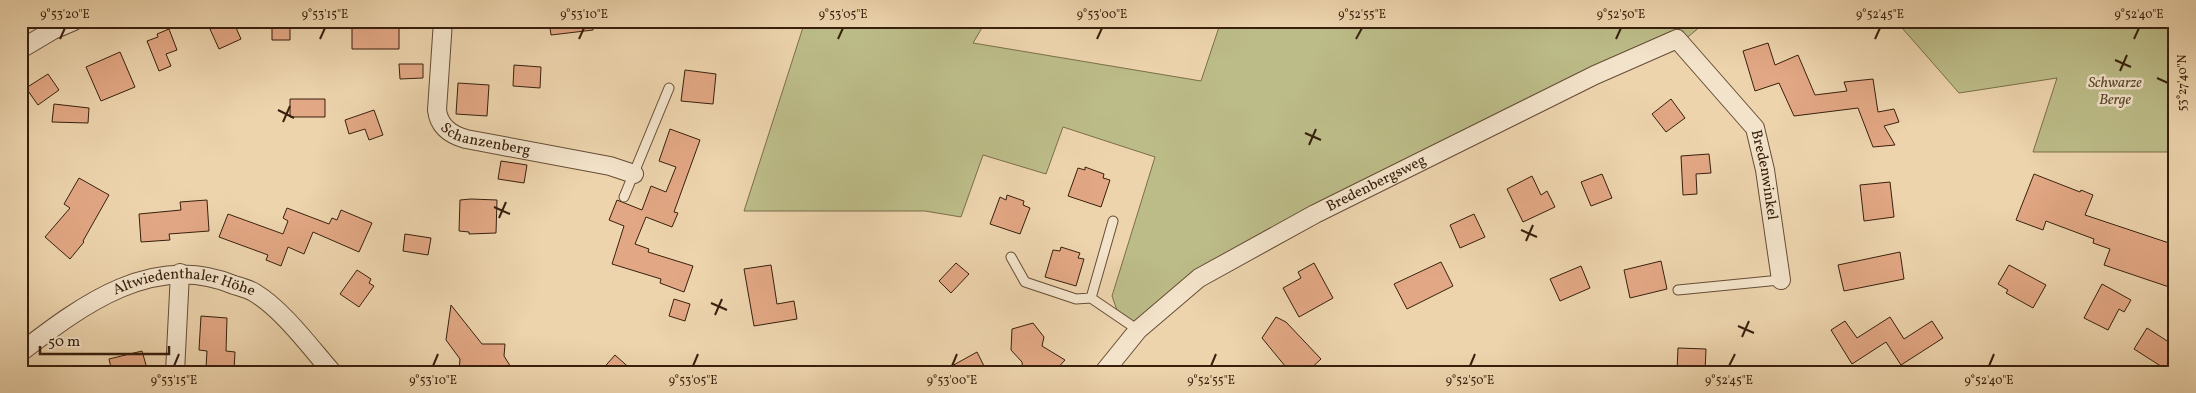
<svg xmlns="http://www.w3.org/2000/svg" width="2196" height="393" font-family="Vollkorn,serif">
<rect width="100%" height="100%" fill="#edd4ad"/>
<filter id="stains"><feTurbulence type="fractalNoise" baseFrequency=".004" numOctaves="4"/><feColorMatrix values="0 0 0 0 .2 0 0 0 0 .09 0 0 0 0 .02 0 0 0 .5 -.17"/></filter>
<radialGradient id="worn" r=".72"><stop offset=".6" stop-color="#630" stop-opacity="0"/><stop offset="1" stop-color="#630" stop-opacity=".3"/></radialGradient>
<!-- green -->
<path fill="#bcbc88" stroke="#7a6e4a" d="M805,21H986L973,43L1201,81L1221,21H1707L1689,36L1199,278L1138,330L1119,316L1112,296L1155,157L1063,127L1046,174L983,155L961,217L925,211H744Z
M1896,21H2175V152H2033L2057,78L1959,93Z"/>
<!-- building -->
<path fill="#e2a784" stroke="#38200d" d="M228,21H233L241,39L219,49L210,29Z
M272,21H285V26H290V40H272Z
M549,21H593V30L551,35Z
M352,23H399V49H352Z
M169,29L177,50L166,54L171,66L159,71L147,41L158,37L157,34Z
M1768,43L1775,65L1798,55L1815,95L1847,91L1844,82L1873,79L1878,112L1894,109L1899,122L1884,126L1895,145L1873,147L1858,108L1794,116L1779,83L1755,91L1743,51Z
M120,52L135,87L101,101L86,67Z
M399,64H423V78L400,79Z
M514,65L541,67L540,88L513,86Z
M685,70L716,74L713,104L681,101Z
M48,74L59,90L38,105L26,88Z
M458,83L489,85L487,116L456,114Z
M290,99H325V117H290Z
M1671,99L1685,118L1666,132L1652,114Z
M54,104L89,108L88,123L52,122Z
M374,110L383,135L369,140L365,129L349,134L345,120Z
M670,129L700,140L674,212L678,213L672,227L646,217L635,244L649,249L648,252L693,266L684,292L660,283L661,279L612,264L624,226L609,220L617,200L642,210L651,186L666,192L676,167L659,161Z
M1709,154L1711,173L1696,174L1697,194L1683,195L1681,156Z
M501,161L527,165L524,183L498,179Z
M1085,167L1104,174L1103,178L1110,180L1101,207L1068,196L1078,168L1085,170Z
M1602,174L1612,198L1591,206L1581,182Z
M2034,174L2080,192L2081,190L2093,195L2085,215L2175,245V289L2104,265L2110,249L2093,243L2094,239L2046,221L2043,230L2016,220Z
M1532,176L1541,195L1547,191L1555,207L1523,222L1507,189Z
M79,178L109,195L83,241L84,242L70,259L45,237L70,208L64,204Z
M1890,182L1894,217L1864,221L1860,185Z
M1007,195L1024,201L1023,205L1030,208L1020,234L990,224L1000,197L1006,200Z
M471,199L497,200L496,233L469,234V232L459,231L460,200Z
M207,200L209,231L169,234L170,240L141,242L139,214L181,210L180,202Z
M287,208L329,224L332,218L337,220L341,210L372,223L359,252L313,232L304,254L288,247L281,266L266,260L268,255L219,237L228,214L283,234L288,221L283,218Z
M1474,214L1485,237L1460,248L1450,225Z
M405,234L431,238L428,255L403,251Z
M1061,247L1080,253L1078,258L1084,259L1076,286L1045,277L1053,250L1060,251Z
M1900,252L1904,279L1844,291L1838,265Z
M1661,261L1667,289L1630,298L1624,270Z
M1441,262L1453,286L1407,309L1394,284Z
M956,263L969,274L951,293L939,281Z
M1314,263L1333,298L1299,317L1283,288L1301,278L1298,272Z
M771,265L777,304L794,301L797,319L754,326L744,269Z
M2009,265L2046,285L2033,308L2006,293L2008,290L1998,284Z
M1581,266L1590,288L1560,301L1550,279Z
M357,270L371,279L369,283L374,286L359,307L340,294Z
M2102,284L2131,300L2124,312L2119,309L2108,330L2084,318Z
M674,299L690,304L685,321L669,316Z
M451,305L482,344H505L504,356L514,372L459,371L460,359L446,340Z
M201,316L227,318L226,351L235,352L234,370L206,368L207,351L199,350Z
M1276,317L1286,322L1321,359L1307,372H1290L1262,338Z
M1890,317L1904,339L1932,321L1943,338L1901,365L1886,342L1852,364L1831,330L1845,321L1857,338Z
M1033,323L1044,337L1042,346L1065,360L1054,372H1023L1022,362L1011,350L1012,329Z
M2147,328L2175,346V364L2170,372L2134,349Z
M1678,348L1706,349L1705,372L1677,371Z
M142,351L148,372H112L109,359Z
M977,352L987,372H941Z
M615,355L634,372H600Z"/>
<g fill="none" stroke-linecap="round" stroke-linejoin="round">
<defs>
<path id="lane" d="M624,197L669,88
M1011,257L1025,282L1076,299L1091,298L1138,330
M1678,290L1781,280
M1091,298L1113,221"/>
<g id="street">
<path id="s1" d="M443,21L437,110C439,127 451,135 466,139L610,166L634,174"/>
<path d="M21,49L53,30L74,21"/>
<path id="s2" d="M21,352C82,305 154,251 234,285C241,287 249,289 255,293C283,310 310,347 332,372"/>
<path d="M175,372L180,273"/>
<path id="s3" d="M1104,372L1138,330L1199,278L1315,214L1595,75L1677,39L1755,128L1765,170L1781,280"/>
</g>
</defs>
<!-- lane casing -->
<use href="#lane" stroke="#654d35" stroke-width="11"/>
<!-- street casing -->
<use href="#street" stroke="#654d35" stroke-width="20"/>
<!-- lane -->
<use href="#lane" stroke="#f3e3ca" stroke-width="9"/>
<!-- street -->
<use href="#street" stroke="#f3e3ca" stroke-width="18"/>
</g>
<!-- ticks -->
<path fill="none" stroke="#38200d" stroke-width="2" d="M60,39L65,28M320,39L325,28M579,39L584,28M838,39L843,28M1097,39L1102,28M1356,39L1362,28M1616,39L1621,28M1875,39L1880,28M2134,39L2139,28M2115,60L2131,67M2120,71L2127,55M2157,78L2168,83M278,110L294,118M283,122L290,106M1305,133L1321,140M1309,145L1316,129M494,207L510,214M499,218L506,202M1521,230L1537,237M1526,241L1533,225M711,303L727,310M715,315L722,299M1738,326L1754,333M1742,337L1749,321M174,366L179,354M433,366L438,354M693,366L698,354M952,366L957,354M1211,366L1216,354M1470,366L1475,354M1729,366L1735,354M1989,366L1994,354"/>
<g text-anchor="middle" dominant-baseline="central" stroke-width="5" stroke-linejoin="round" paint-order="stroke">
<!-- park labels -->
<g font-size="15" font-style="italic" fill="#59472c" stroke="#f3e3ca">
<text x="2115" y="83">Schwarze<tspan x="2115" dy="17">Berge</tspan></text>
</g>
<!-- street labels -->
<g font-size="15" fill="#38200d" stroke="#f3e3ca">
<text stroke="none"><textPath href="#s1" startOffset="152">Schanzenberg</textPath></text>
<text stroke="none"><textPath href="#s3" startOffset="835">Bredenwinkel</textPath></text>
<text stroke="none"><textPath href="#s3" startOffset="335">Bredenbergsweg</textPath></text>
<text stroke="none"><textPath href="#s2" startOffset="184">Altwiedenthaler Höhe</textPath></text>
</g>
</g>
<!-- margin -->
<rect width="2196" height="393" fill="none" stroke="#edd4ad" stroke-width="55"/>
<!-- scale -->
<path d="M40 346v8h129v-8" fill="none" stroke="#38200d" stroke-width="2.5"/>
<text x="48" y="346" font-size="15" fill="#38200d" stroke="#f3e3ca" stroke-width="4" paint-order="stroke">50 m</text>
<rect x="28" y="28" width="2140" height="338" fill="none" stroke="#38200d" stroke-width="2"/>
<g font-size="12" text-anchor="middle" fill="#38200d">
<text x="65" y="18">9°53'20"E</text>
<text x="325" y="18">9°53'15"E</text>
<text x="584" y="18">9°53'10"E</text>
<text x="843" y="18">9°53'05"E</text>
<text x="1102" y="18">9°53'00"E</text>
<text x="1362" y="18">9°52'55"E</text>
<text x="1621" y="18">9°52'50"E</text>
<text x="1880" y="18">9°52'45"E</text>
<text x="2139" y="18">9°52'40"E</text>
<text transform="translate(2182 83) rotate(-90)" y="4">53°27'40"N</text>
<text x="174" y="384">9°53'15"E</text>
<text x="433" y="384">9°53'10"E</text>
<text x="693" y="384">9°53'05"E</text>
<text x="952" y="384">9°53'00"E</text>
<text x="1211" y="384">9°52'55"E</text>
<text x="1470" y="384">9°52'50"E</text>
<text x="1729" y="384">9°52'45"E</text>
<text x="1989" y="384">9°52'40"E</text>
</g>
<rect width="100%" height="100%" filter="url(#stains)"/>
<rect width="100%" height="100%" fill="url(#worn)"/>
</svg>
